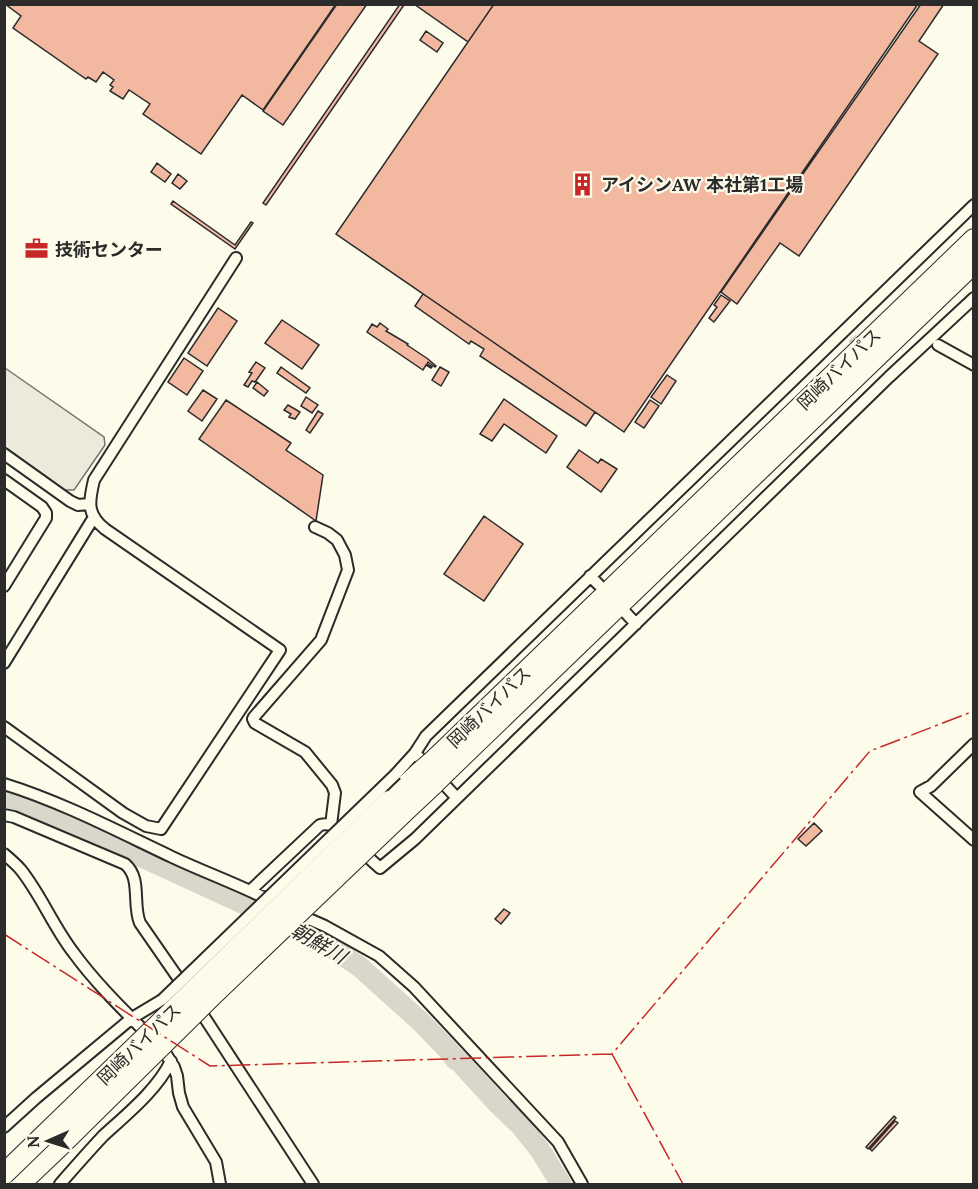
<svg xmlns="http://www.w3.org/2000/svg" width="978" height="1189" font-family="Lora,'Noto Sans JP',serif">
<rect width="100%" height="100%" fill="#fdfbea"/>
<!-- parking -->
<path fill="#eceadb" stroke="#74746e" stroke-width="1.5" d="M5,368L104,437L105,445L74,490H65L5,447Z"/>
<g fill="none" stroke-linecap="round" stroke-linejoin="round">
<!-- river -->
<path stroke="#d8d7c9" stroke-width="21" d="M4,800L16,803L142,857L296,928L326,944L360,967L421,1022L449,1051L456,1060L457,1059L497,1103L520,1125L540,1150L561,1184"/>
</g>
<!-- building -->
<path fill="#f2b8a0" stroke="#2b2b2b" stroke-width="1.5" d="M5,4H336L263,110L242,95L201,154L143,114L150,104L129,90L123,99L110,91L113,87L110,85L114,80L103,72L96,82L88,77L86,79L13,28L21,16Z
M337,4H367L283,125L263,111Z
M400,4L404,5L266,205L263,203Z
M414,4H918L624,432L595,412L586,426L480,356L484,349L471,341L469,344L415,306L423,294L336,234L468,42Z
M494,4H918L624,432L336,234Z
M921,4H944L919,41L938,54L799,256L780,243L737,304L721,292Z
M426,31L443,43L437,52L420,40Z
M157,163L171,174L165,182L151,172Z
M178,174L187,181L180,189L172,183Z
M173,201L235,245L251,222L253,223L235,249L171,204Z
M721,295L730,301L714,322L709,318L717,307L714,305Z
M218,308L237,321L207,366L188,353Z
M282,320L319,345L302,369L265,343Z
M380,323L388,329L386,331L408,344L407,345L428,359L436,366L435,367L428,362L427,364L432,367L431,368L426,365L423,370L367,332L372,324L377,327Z
M184,358L203,371L187,395L168,382Z
M256,362L265,368L255,382L252,381L248,387L244,385L252,373L249,372Z
M281,367L310,388L306,393L277,373Z
M440,367L449,372L441,386L432,380Z
M667,375L676,381L661,404L651,397Z
M257,382L268,391L264,396L253,388Z
M203,390L217,399L202,421L188,411Z
M306,397L318,405L312,413L301,406Z
M504,399L557,436L546,453L504,424L492,441L480,434Z
M226,400L291,443L286,450L323,475L316,521L199,439Z
M650,400L659,406L644,428L635,422Z
M288,405L300,412L295,419L289,417L291,414L284,410Z
M318,411L323,414L310,433L306,430Z
M579,450L598,463L601,459L617,469L601,492L567,467Z
M484,516L523,544L484,601L444,574Z
M814,823L822,831L806,846L798,839Z
M504,909L510,913L501,924L495,919Z
M894,1116L896,1118L868,1149L866,1147Z
M895,1121L898,1123L872,1151L870,1149Z"/>
<g fill="none" stroke-linecap="round" stroke-linejoin="round">
<!-- street-tunnel -->
<path stroke="#d3d1c4" stroke-width="10" stroke-dasharray="10 5" stroke-linecap="butt" d="M852,338L881,368"/>
<defs>
<path id="street" d="M938,345L974,365
M4,454L70,501L78,505L89,504
M4,480L42,507L46,513V518L4,586
M315,527L328,533L337,540L345,555L348,570L321,640L254,717L253,719L255,723L305,752L332,785L335,793L331,825
M590,576L599,585
M624,611L636,624
M4,663L94,517
M4,727L123,813L146,826L161,829L280,650L105,529C86,514 89,501 94,480L236,258
M974,744L931,786L920,792L974,840
M396,774L415,753
M4,784C62,802 117,831 172,857C206,873 240,885 273,902
M456,797L415,753L426,736L974,205
M4,815L14,817L125,864C142,878 132,905 140,923L185,988
M359,849L380,868L415,839L889,377L974,298
M4,854C10,859 16,864 21,870C41,895 53,926 73,952C99,988 133,1019 164,1051L174,1067L177,1076L179,1093L183,1107L216,1162L220,1184
M251,890L320,825C331,822 336,828 343,835
M295,913L325,926L379,956L414,987L558,1142L582,1184
M197,1006L313,1184
M4,1127L36,1098L132,1018L162,1000
M60,1184C74,1168 88,1152 103,1136C127,1114 157,1090 171,1061"/>
<path id="highway" d="M435,759L974,239
M447,771L974,263
M389,801L420,772
M402,814L434,784
M20,1184L62,1144"/>
</defs>
<!-- street casing -->
<use href="#street" stroke="#2b2b2b" stroke-width="14"/>
<!-- highway casing -->
<use href="#highway" stroke="#2b2b2b" stroke-width="22"/>
<!-- street -->
<use href="#street" stroke="#fdfbea" stroke-width="10"/>
<!-- highway -->
<use href="#highway" stroke="#fdfbea" stroke-width="20"/>
<defs>
<path id="street-bridge" d="M162,1000L396,774"/>
<path id="highway-bridge" d="M420,772L435,759
M434,784L447,771
M62,1144L213,995L402,814
M4,1174L389,801"/>
</defs>
<!-- street-bridge casing -->
<use href="#street-bridge" stroke="#2b2b2b" stroke-width="14" stroke-linecap="butt"/>
<!-- highway-bridge casing -->
<use href="#highway-bridge" stroke="#2b2b2b" stroke-width="22" stroke-linecap="butt"/>
<!-- street-bridge -->
<use href="#street-bridge" stroke="#fdfbea" stroke-width="10"/>
<!-- highway-bridge -->
<use href="#highway-bridge" stroke="#fdfbea" stroke-width="20"/>
<!-- power -->
<path stroke="#c62828" stroke-width="1.5" stroke-dasharray="21 4.5 3 4.5" stroke-linecap="butt" d="M4,934L210,1066L612,1054L870,751L974,711
M612,1054L683,1184"/>
</g>
<!-- icons -->
<defs>
<symbol id="building-bare" viewBox="-9 -9 18 18"><path d="M-4-6H4V6H1V3H-1V6H-4ZM-2.5-4.3h1.7v1.8h-1.7ZM.8-4.3h1.7v1.8H.8ZM-2.5-1h1.7V.8h-1.7ZM.8-1h1.7V.8H.8Z" fill="#c62828" stroke="#fdfbea" stroke-width="2.5" paint-order="stroke"/></symbol>
<symbol id="office-bare" viewBox="-9 -9 18 18"><path d="M-6-3h4V-5.5h4V-3h4V5H-6ZM-1-4.5V-3h2v-1.5ZM-6 0V1H6V0Z" fill="#c62828" stroke="#fdfbea" stroke-width="2.5" paint-order="stroke"/></symbol>
</defs>
<g fill-rule="evenodd">
<use href="#building-bare" x="566" y="168" width="33" height="33"/>
<use href="#office-bare" x="20" y="232" width="33" height="33"/>
</g>
<g text-anchor="middle" dominant-baseline="central" stroke-width="4.5" stroke-linejoin="round" paint-order="stroke">
<!-- poi labels -->
<g font-size="18" font-weight="bold" fill="#2b2b2b" stroke="#fdfbea" text-anchor="start">
<text x="601" y="184">アイシンAW 本社第1工場</text>
<text x="55" y="249">技術センター</text>
</g>
<!-- street labels -->
<g font-size="18" fill="#2b2b2b" stroke="#fdfbea">
<text transform="translate(839 369) rotate(-44)">岡崎バイパス</text>
<text transform="translate(489 707) rotate(-44)">岡崎バイパス</text>
<text transform="translate(139 1044) rotate(-44)">岡崎バイパス</text>
</g>
<!-- water labels -->
<g font-size="20" font-style="italic" fill="#2b2b2b" stroke="#fdfbea">
<text transform="translate(319 943) rotate(30)">朝鮮川</text>
</g>
</g>
<!-- border -->
<rect width="978" height="1189" fill="none" stroke="#2b2b2b" stroke-width="12"/>
<!-- north arrow -->
<g transform="translate(48 1141) rotate(267)" stroke="#fdfbea" stroke-width="4.5" paint-order="stroke">
<path d="M0-4.5L10 22L0 15L-10 22Z" fill="#2b2b2b"/>
<text y="-9" font-size="16" font-weight="bold" text-anchor="middle" fill="#2b2b2b">N</text>
</g>
</svg>
